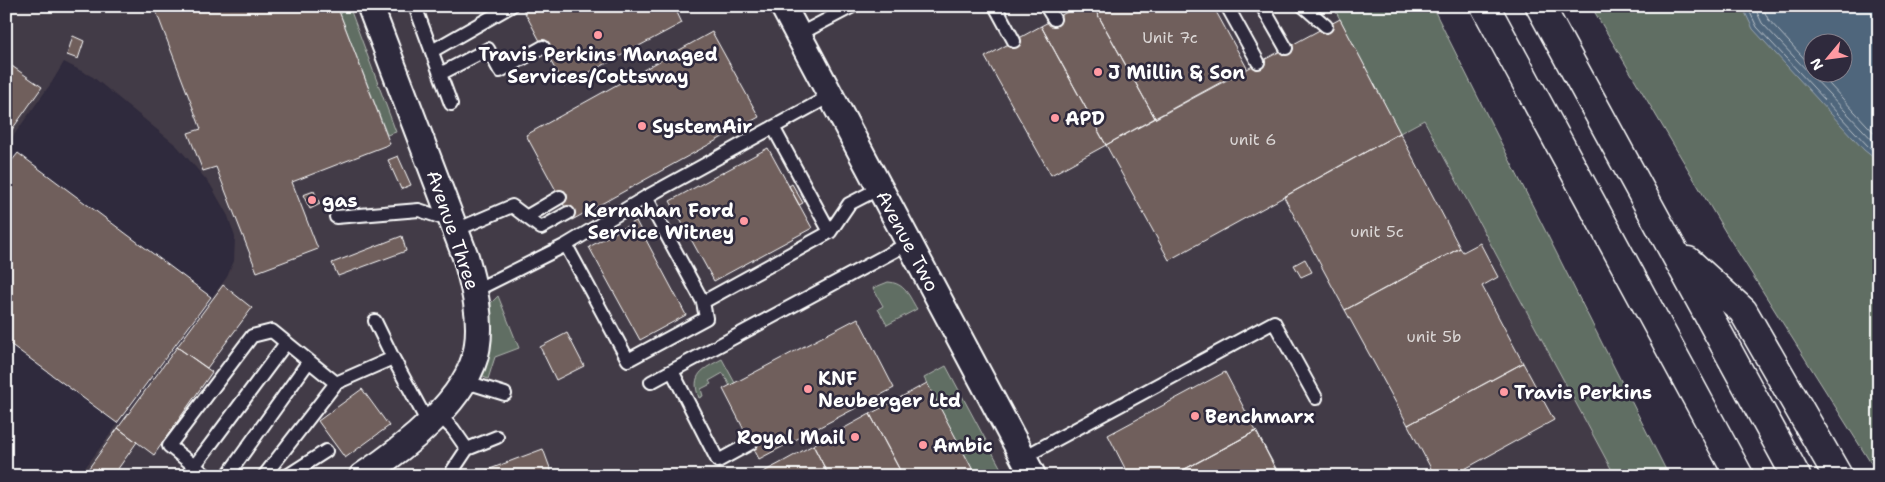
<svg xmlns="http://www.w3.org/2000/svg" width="1885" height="482" font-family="'Shantell Sans',sans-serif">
<rect width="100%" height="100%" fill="#2f2a3d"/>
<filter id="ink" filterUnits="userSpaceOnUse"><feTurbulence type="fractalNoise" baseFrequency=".02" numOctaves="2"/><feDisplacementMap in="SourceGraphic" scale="10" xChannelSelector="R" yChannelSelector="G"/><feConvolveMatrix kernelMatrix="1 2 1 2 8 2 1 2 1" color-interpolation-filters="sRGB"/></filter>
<g filter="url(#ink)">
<!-- built -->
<path fill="#423a46" d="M6,6H1333L1400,133L1423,120L1615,476H79L227,277L234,261L235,237L228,216L210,184L177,146L93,77L64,62L52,82L6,146Z"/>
<!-- green -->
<path fill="#616e63" stroke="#b0b6b1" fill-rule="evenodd" d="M337,6H349L396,132L387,135Z
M1333,6H1432L1669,476H1615L1424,120L1400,133Z
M1591,6H1879V476L1726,233ZM1812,42H1842V72H1812Z
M888,282C905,283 909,296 917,309L887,325L878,309L883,306L873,288Z
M498,296L519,348L495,357L488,379L481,376L490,349L491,303Z
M722,359L735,383L730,386L723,373L709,381L711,384L701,389L703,396L699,398C690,374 703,369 722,359Z
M946,366L1005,476H976L924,378Z"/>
<!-- water -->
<path fill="#50667b" stroke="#96a3b0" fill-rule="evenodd" d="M1742,6H1879V162L1864,150L1753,29ZM1812,42H1842V72H1812Z"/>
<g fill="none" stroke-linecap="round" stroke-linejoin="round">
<!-- shore -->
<path stroke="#b9c2ca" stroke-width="1" d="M1747,6L1757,27L1868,146L1879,155
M1754,6L1762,23L1879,147
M1762,6L1768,19L1812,67
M1818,72L1879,138"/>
</g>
<!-- building -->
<path fill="#6f5e5c" stroke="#fff" d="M154,6H337L390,144L292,182L318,249L257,272L216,167L203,171L188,133L201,129Z
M522,6H533L524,11Z
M533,6H674L682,23L564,86L524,11Z
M1078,6H1093L1155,118L1106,145L1041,26Z
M1093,6H1213L1247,68L1155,118Z
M1340,19L1400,133L1169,260L1106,145Z
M1041,26L1106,145L1051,175L985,57Z
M712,32L759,117L572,220L526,135Z
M73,36L84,41L78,59L67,55Z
M6,62L42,87L6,138Z
M1400,133L1460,248L1345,310L1284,197Z
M768,148L812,228L714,281L670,201Z
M18,153L211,297L117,423L6,341V168Z
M398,156L411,185L401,189L388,160Z
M792,184L803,203L799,205L789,186Z
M314,191L320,204L310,209L303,195Z
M636,221L686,315L640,340L589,247Z
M402,236L406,251L338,276L332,263Z
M1480,243L1498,277L1482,286L1523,363L1408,425L1345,310L1460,248L1463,252Z
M1305,259L1312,272L1301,277L1294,265Z
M223,285L252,308L207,368L177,347Z
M858,318L894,388L759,459L723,389Z
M567,333L584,366L556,380L540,347Z
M177,347L212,372L154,455L118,428Z
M1523,363L1554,420L1452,476H1435L1408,425Z
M1225,372L1256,431L1172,476H1129L1108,435Z
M927,383L976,476H903L870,414Z
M362,389L389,426L345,458L318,421Z
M870,414L903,476H829L813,445Z
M118,428L137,442L115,473L119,476H83Z
M1256,431L1279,476H1172Z
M1256,431L1280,476H1172Z
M813,445L829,476H756L784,461Z
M543,449L553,476H472L516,459Z"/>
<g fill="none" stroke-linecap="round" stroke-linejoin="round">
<defs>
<path id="service" d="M415,6L451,104
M995,6L1014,41
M1046,6L1054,19
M1227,6L1258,62
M1262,6L1286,48
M1303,6L1326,26
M798,35L853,6
M432,51L511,6
M440,74L488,49L500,71L543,47
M773,127L830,232
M646,197L703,302
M336,217L419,210L452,221
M526,217L560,197
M456,230L512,206L541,228L568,213
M566,245L628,360L706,318L703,302L830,232L849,204L880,188
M474,291L566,245L646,197L830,96
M375,321L393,358
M672,371L718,461L751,443
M463,381L505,394
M651,382L909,243
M336,383L393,358L428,423
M438,414L453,429L467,449
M1024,457L1274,322L1316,398
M453,470L467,449L497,437
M187,476L286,343
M207,476L169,446L252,336L272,331L336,383L264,476
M227,476L309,361
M287,476L326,451"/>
<g id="minor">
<path id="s1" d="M783,6L1033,476"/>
<path d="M362,476C403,449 469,399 477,348C482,317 474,287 466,258L370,6"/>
</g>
<path id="trunk" d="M1485,6L1739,476
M1540,6L1796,476
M1688,261L1743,311L1838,476"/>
</defs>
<!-- service casing -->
<use href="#service" stroke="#fff" stroke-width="16"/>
<!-- minor casing -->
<use href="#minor" stroke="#fff" stroke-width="29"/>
<!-- trunk casing -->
<use href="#trunk" stroke="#fff" stroke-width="31"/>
<!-- service -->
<use href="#service" stroke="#2f2a3d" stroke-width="12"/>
<!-- minor -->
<use href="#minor" stroke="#2f2a3d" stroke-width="25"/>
<!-- trunk -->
<use href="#trunk" stroke="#2f2a3d" stroke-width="28"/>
</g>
</g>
<!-- markers -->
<g fill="#ff9aa2" stroke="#2f2a3d" stroke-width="2">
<circle cx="598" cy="35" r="5"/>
<circle cx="1098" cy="72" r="5"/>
<circle cx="1055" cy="118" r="5"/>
<circle cx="642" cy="126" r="5"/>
<circle cx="312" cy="200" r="5"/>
<circle cx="744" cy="221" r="5"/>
<circle cx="808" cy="389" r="5"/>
<circle cx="1504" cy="392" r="5"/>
<circle cx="1195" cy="416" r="5"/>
<circle cx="855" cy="437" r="5"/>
<circle cx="923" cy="445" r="5"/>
</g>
<g text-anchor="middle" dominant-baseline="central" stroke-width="5" stroke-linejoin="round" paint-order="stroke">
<!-- number labels -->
<g font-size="16" fill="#dbd7d6">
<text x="1170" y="37">Unit 7c</text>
<text x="1253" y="139">unit 6</text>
<text x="1377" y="231">unit 5c</text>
<text x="1434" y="336">unit 5b</text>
</g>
<!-- poi labels -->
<g font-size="19" font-weight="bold" fill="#fff" stroke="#2f2a3d" text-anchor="start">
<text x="598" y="54" text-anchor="middle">Travis Perkins Managed<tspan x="598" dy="22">Services/Cottsway</tspan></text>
<text x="1108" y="72">J Millin &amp; Son</text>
<text x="1065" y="118">APD</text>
<text x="652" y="126">SystemAir</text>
<text x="322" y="200">gas</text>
<text x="734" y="210" text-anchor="end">Kernahan Ford<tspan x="734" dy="22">Service Witney</tspan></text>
<text x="818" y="378">KNF<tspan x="818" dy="22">Neuberger Ltd</tspan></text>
<text x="1514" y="392">Travis Perkins</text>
<text x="1205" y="416">Benchmarx</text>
<text x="845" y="437" text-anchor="end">Royal Mail</text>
<text x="933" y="445">Ambic</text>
</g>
<!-- street labels -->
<g font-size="19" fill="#fff" stroke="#2f2a3d">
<text transform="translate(453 230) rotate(71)">Avenue Three</text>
<text stroke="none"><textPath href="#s1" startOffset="266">Avenue Two</textPath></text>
</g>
</g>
<!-- margin -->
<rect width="1885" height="482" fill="none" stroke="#2f2a3d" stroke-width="25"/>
<rect x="12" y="12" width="1860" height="457" fill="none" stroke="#fff" stroke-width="2" filter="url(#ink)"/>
<!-- north arrow -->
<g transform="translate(1828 58) rotate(241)"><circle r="24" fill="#2f2a3d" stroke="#827f8b"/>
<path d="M0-4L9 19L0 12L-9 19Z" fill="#ff9aa2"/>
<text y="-8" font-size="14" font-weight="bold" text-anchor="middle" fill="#ffffff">N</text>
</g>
</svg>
